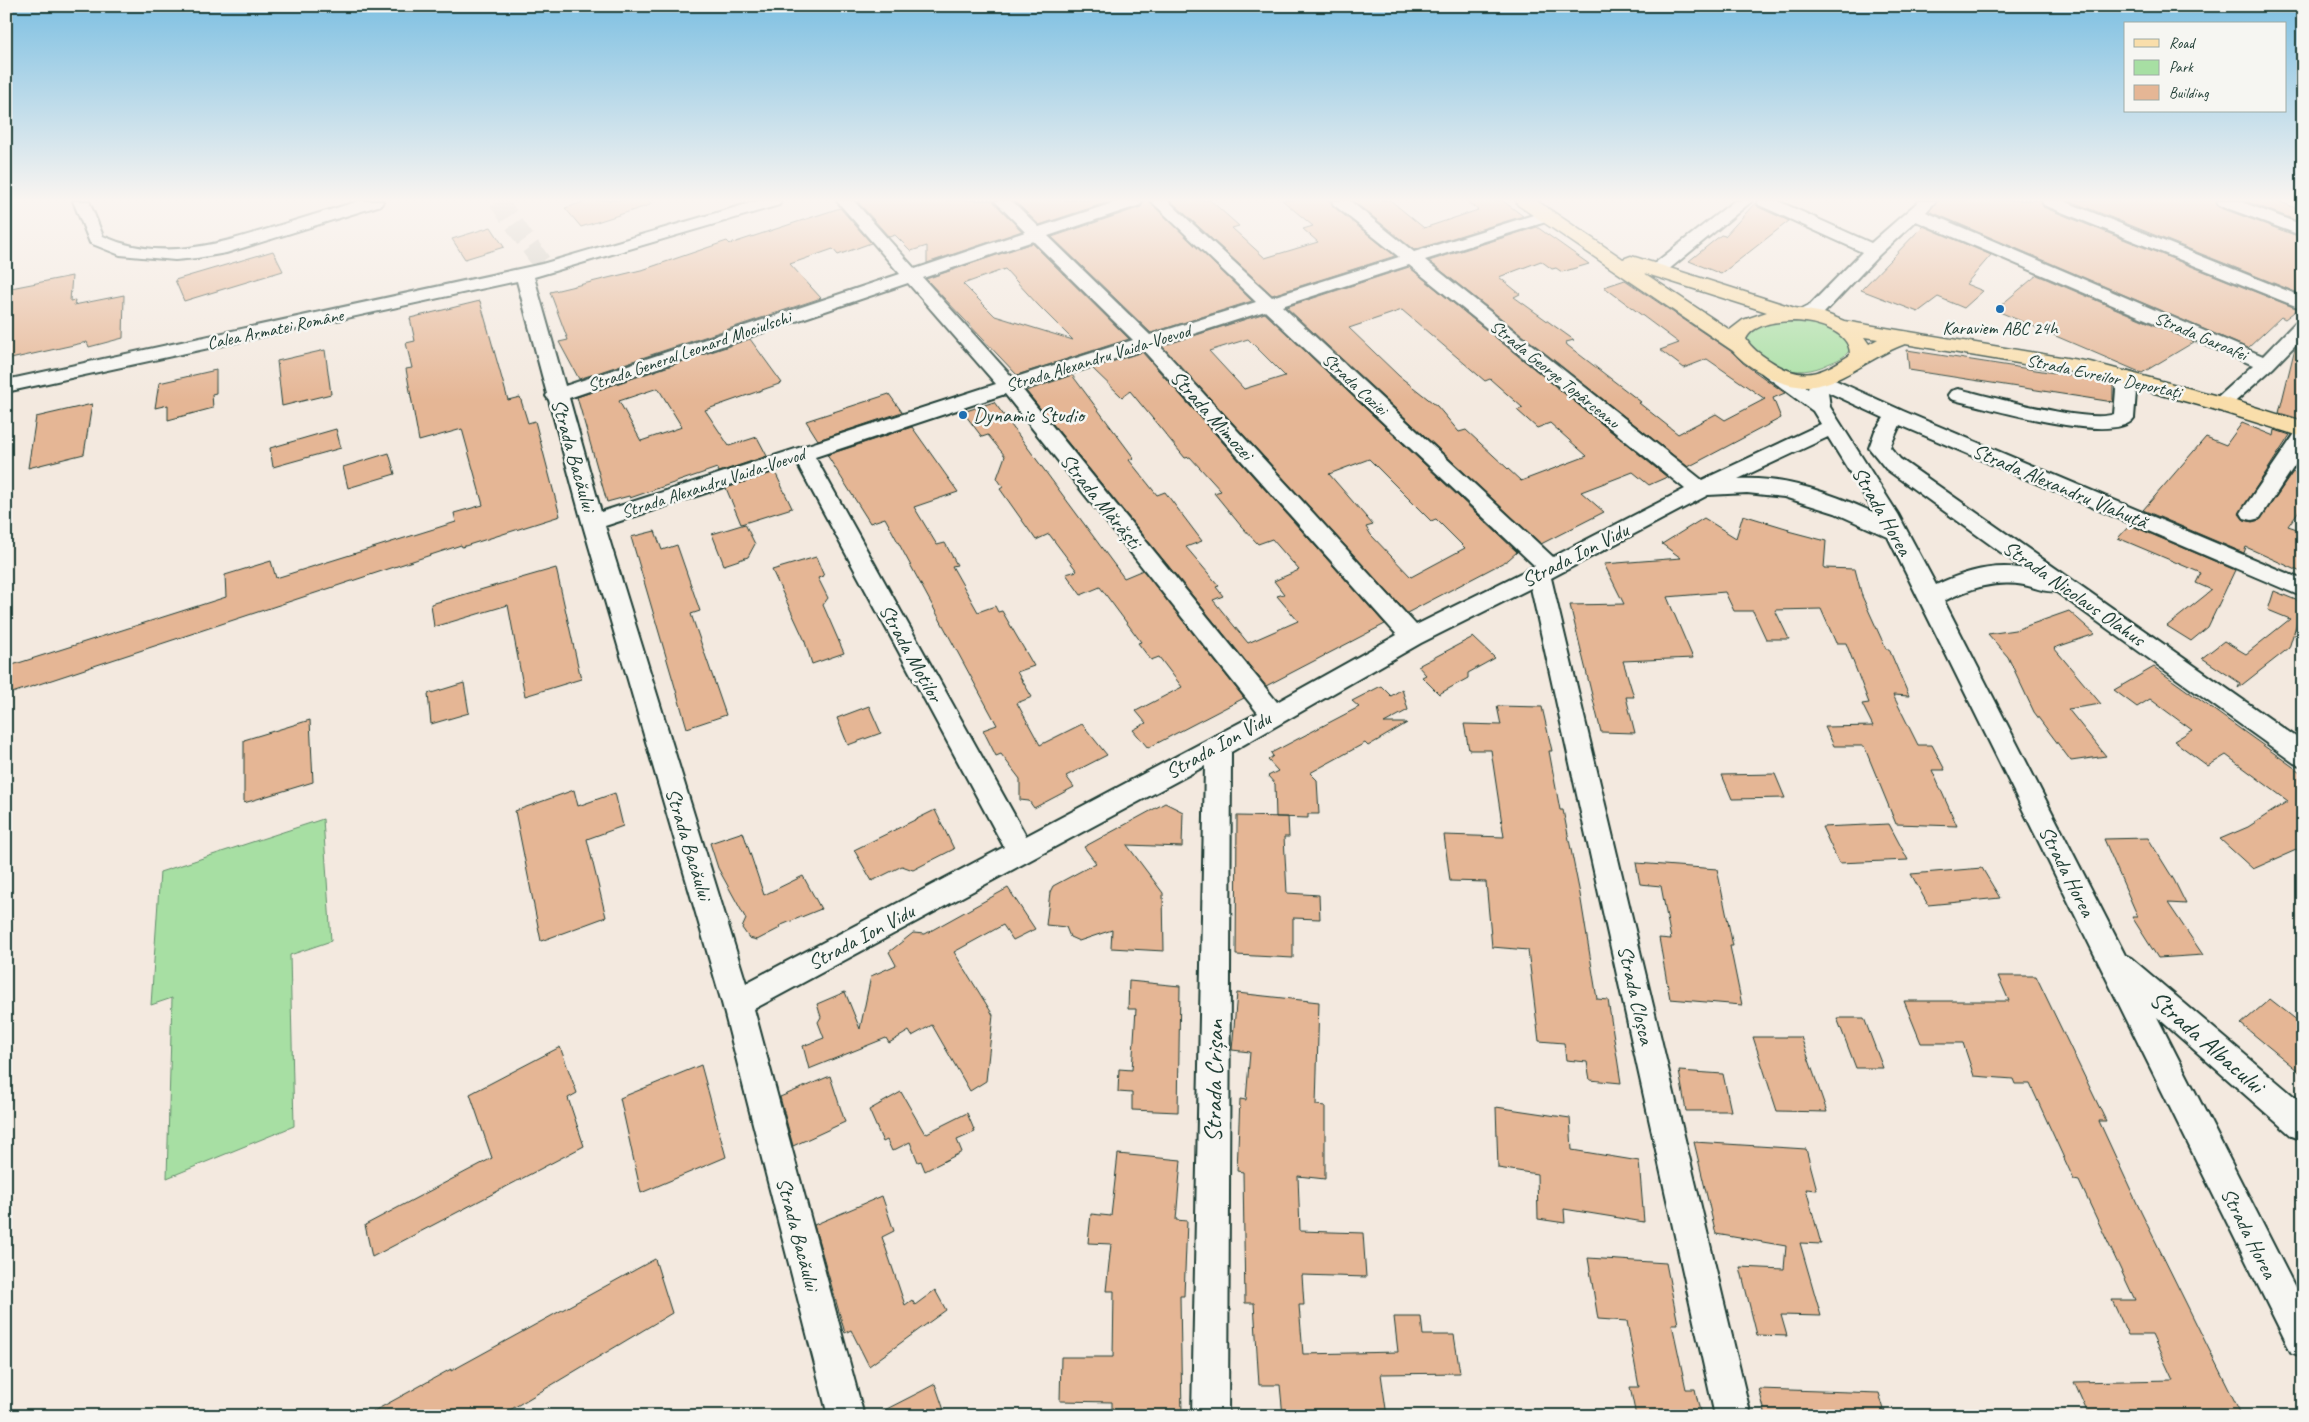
<svg xmlns="http://www.w3.org/2000/svg" width="2309" height="1422" font-family="Caveat,sans-serif">
<rect width="100%" height="100%" fill="#f3e9df"/>
<filter id="ink" filterUnits="userSpaceOnUse"><feTurbulence type="fractalNoise" baseFrequency=".02" numOctaves="2"/><feDisplacementMap in="SourceGraphic" scale="10" xChannelSelector="R" yChannelSelector="G"/><feConvolveMatrix kernelMatrix="1 2 1 2 8 2 1 2 1" color-interpolation-filters="sRGB"/></filter>
<g filter="url(#ink)">
<!-- green -->
<path fill="#a7dfa3" stroke="#638e6c" d="M1791,317C1812,319 1842,327 1850,349C1845,358 1837,360 1828,364C1796,380 1764,367 1745,338L1756,327Z
M323,819L331,941L290,955L294,1126L167,1178L172,998L151,1005L160,872Z"/>
<!-- building -->
<path fill="#e5b695" stroke="#1f3d34" fill-rule="evenodd" d="M590,200H650V205L581,227L565,208Z
M862,200H993L1022,231L927,263V246L911,251L895,235L889,237L858,202Z
M1014,200H1114L1039,225Z
M1144,200H1149L1252,301L1151,333L1052,237L1141,207Z
M1170,200H1210L1239,226L1232,228L1265,258L1318,242L1303,229L1313,226L1282,200H1330L1333,206L1395,256L1272,295Z
M1352,200H1390L1424,228L1478,210L1465,200H1502L1523,216L1414,250Z
M1938,200H2040L2043,207L2298,309L2285,319L2281,317L2248,348L1929,211Z
M2068,200H2215L2218,207L2303,238V295Z
M2243,200H2276L2303,211V223Z
M1755,203L1758,207L1789,221L1721,274L1689,261L1721,235L1725,236Z
M840,208L871,243L838,255L833,249L790,264L821,298L579,379L559,342L568,340L550,292L645,269L727,241L730,244Z
M1923,226L1991,255L1966,284L1983,291L1964,308L1938,297L1918,312L1861,290Z
M491,227L504,247L465,259L452,239Z
M1537,227L1589,264L1562,272L1556,268L1552,269L1541,261L1499,277L1520,294L1514,297L1574,340L1566,342L1567,345L1641,402L1639,403L1678,434L1716,414L1725,420L1765,399L1707,359L1684,368L1660,350L1679,343L1604,287L1625,280L1732,352L1743,363L1785,393L1773,398L1781,418L1688,467L1429,261Z
M1032,243L1129,339L1017,375L926,279ZM1005,269L1038,305L1073,340L995,316L963,284Z
M273,251L283,271L184,301L175,280Z
M1409,267L1667,477L1649,485L1633,472L1581,492L1604,512L1541,544L1286,307ZM1402,310L1485,381L1490,379L1523,408L1517,410L1537,428L1550,423L1587,456L1521,481L1466,430L1459,432L1437,406L1399,376L1349,328Z
M2037,275L2194,342L2142,373L1995,310Z
M72,276L70,301L75,300L74,305L124,295L123,338L89,347L87,342L6,360V289Z
M480,301L508,400L520,397L528,423L535,421L560,516L462,547L461,545L6,695V667L226,597L225,575L271,561L276,578L456,522L454,513L483,505L462,429L419,441L406,369L412,368L406,343L415,341L410,318Z
M1265,313L1517,552L1508,560L1407,613L1162,346ZM1248,339L1285,376L1244,389L1209,351ZM1369,459L1431,521L1436,519L1465,548L1411,577L1371,535L1366,527L1373,525L1329,474Z
M750,339L782,383L705,410L729,446L757,437L767,456L719,472L717,468L630,498L629,496L607,502L577,397ZM658,388L682,427L641,441L619,401Z
M2295,348L2303,349V416L2300,419L2279,413Z
M325,350L331,394L282,406L277,361Z
M1907,350L2100,380L2113,384V402L1909,370Z
M1142,352L1385,624L1266,686L1026,391L1072,375L1134,458L1129,460L1157,495L1165,492L1202,541L1186,547L1219,586L1216,587L1223,596L1213,600L1248,643L1298,621L1277,596L1284,594L1274,581L1299,570L1272,539L1258,544L1241,526L1214,493L1221,491L1190,457L1185,458L1130,391L1122,397L1092,368Z
M216,370V393L212,394L213,408L168,420V405L155,408L159,383Z
M889,394L902,412L818,440L806,421Z
M994,402L1124,578L1143,570L1244,698L1148,748L1133,730L1146,723L1136,711L1182,687L1159,657L1151,660L1138,643L1141,642L1100,587L1081,595L1066,574L1077,571L1049,534L1036,540L1000,489L1003,487L997,478L1005,456L988,435L982,437L963,412Z
M92,404L84,454L28,468L36,417Z
M2242,423L2274,436L2275,430L2290,435L2239,514L2244,520L2252,522L2260,520L2293,472L2303,477V505L2288,526L2303,531V573L2246,547L2244,553L2143,510L2206,437L2226,445Z
M912,427L958,492L914,507L937,545L945,543L957,565L952,566L978,612L995,606L998,612L1002,611L1034,666L1017,672L1032,697L1017,703L1040,745L1082,724L1107,755L1066,776L1074,787L1034,808L1029,801L1020,800V779L1001,754L996,756L983,730L997,725L885,518L870,523L827,455Z
M336,429L341,448L273,467L270,448Z
M389,453L395,474L348,488L343,467Z
M775,472L792,508L741,524L726,488Z
M1743,515L1789,529L1788,531L1826,541L1824,568L1855,569L1862,596L1886,649H1889L1909,696L1893,695L1918,745H1932L1945,770H1932L1957,826L1896,824L1864,746H1834L1825,727L1873,726L1862,704L1869,703L1846,643H1836L1821,609L1775,610L1789,639H1766L1753,611H1734L1725,592L1667,597L1693,658L1623,661L1634,697H1626L1635,733L1601,732L1570,605L1624,604L1604,564L1681,558L1662,544L1704,518L1736,538Z
M745,524L755,544L748,557L724,565L712,534Z
M2130,525L2235,570L2208,627L2191,641L2167,626L2212,590L2196,583L2201,573L2118,538Z
M655,531L662,550L677,545L700,611L691,614L726,715L687,728L631,537Z
M816,557L824,576L818,578L828,598L823,605L844,653L812,664L804,639L772,570Z
M556,568L581,679L525,696L508,605L434,627L431,604Z
M2274,591L2303,603L2289,648L2238,688L2240,683L2202,658L2224,641L2246,654L2290,619L2268,610Z
M2069,611L2095,634L2054,648L2101,704L2068,709L2106,756L2071,761L2034,712L2008,657L1988,634L2015,630Z
M1473,637L1495,658L1468,673V678L1439,694L1422,677L1426,675L1418,666Z
M2154,667L2303,774V847L2253,869L2220,839L2248,827L2288,801L2226,755L2208,766L2174,741L2192,730L2150,699L2137,707L2114,690Z
M464,683L469,713L431,724L428,694Z
M1381,686L1391,696L1402,689L1408,710L1384,723H1407L1368,746L1365,743L1310,773L1317,780L1319,814H1308V818L1276,817L1275,784L1268,776L1278,771L1268,760L1273,756L1271,753L1359,707L1352,701Z
M869,706L881,733L848,745L837,718Z
M1497,706L1542,707L1552,751H1549L1560,810H1563L1580,894L1597,999L1608,1000L1621,1083L1590,1080L1587,1062L1566,1060L1564,1043L1539,1041L1528,950L1492,947L1486,882L1450,881L1444,835L1504,837L1491,750H1469L1464,724L1501,725Z
M310,720L313,782L244,803V740Z
M1775,774L1785,798L1732,799L1722,775Z
M574,790L578,806L615,793L623,826L587,839L606,917L541,941L515,811Z
M1165,803L1183,812L1182,847L1127,845L1163,893L1164,951L1111,948L1112,930L1079,941L1070,937L1066,927L1046,925L1050,892L1053,886L1096,863L1084,847Z
M935,810L954,849L913,870L902,866L872,881L854,850Z
M1237,816L1288,817L1289,837H1284L1287,893L1319,895L1320,919L1293,918V958L1236,955Z
M1889,824L1908,860L1839,863L1822,827Z
M743,832L764,895L803,876L821,909L779,926L780,928L757,940L749,938L742,928L746,919L718,868L710,843Z
M2148,838L2174,880L2186,904L2168,903L2203,955L2158,958L2132,917H2138L2104,839Z
M1636,863L1717,869L1733,946H1730L1742,1005L1670,999L1659,938L1671,939L1661,886L1640,884Z
M1982,868L2000,898L1928,905L1911,874Z
M1008,888L1035,929L1013,940L1003,925L954,952L993,1015L986,1081L970,1091L932,1025L912,1036L909,1031L889,1043L886,1038L809,1069L803,1046L824,1038L818,1022L821,1017L817,1004L845,992L860,1029L871,976L896,965L889,952L913,933L925,934Z
M1998,976H2036L2106,1121H2099L2141,1212L2242,1416H2089L2074,1382L2173,1380L2152,1335H2128L2112,1300H2135L2079,1181L2074,1180L2030,1084H2015L2013,1079L1974,1076L1963,1043H1921L1904,1001H2009Z
M1129,981L1180,986L1178,1112L1132,1110V1093L1118,1092L1119,1069L1132,1070L1136,1009H1128Z
M1237,993L1319,1002L1316,1105L1325,1106V1179L1298,1176L1300,1231L1363,1233L1366,1277L1302,1275L1304,1305H1299L1303,1354L1398,1352L1394,1317H1421L1423,1335H1454L1460,1373L1381,1374L1387,1416H1283L1280,1385H1259L1254,1303H1245L1243,1172L1237,1171L1240,1099L1246,1100L1250,1052L1232,1050Z
M2270,999L2303,1025V1075L2241,1024Z
M1837,1018H1864L1883,1068H1856Z
M1753,1037H1801L1827,1112L1777,1111Z
M560,1047L577,1093L568,1098L584,1146L372,1257L365,1225L492,1158L470,1094Z
M701,1065L726,1157L641,1193L620,1098Z
M1679,1071L1723,1074L1731,1111H1686Z
M830,1076L845,1122L793,1146L780,1097Z
M901,1092L925,1134L967,1113L975,1132L957,1140L962,1152L925,1171L921,1161L918,1162L910,1142L892,1151L887,1140L883,1142L869,1110Z
M1496,1107L1570,1118L1572,1150L1639,1161L1644,1222L1564,1209L1565,1223L1538,1219L1537,1174L1498,1168Z
M1694,1142L1806,1149L1817,1190L1806,1189L1821,1244L1800,1243L1821,1316L1781,1315L1787,1336L1757,1335L1740,1267L1784,1269L1786,1246L1716,1234Z
M1118,1154L1181,1160L1176,1220L1187,1221L1184,1296H1180L1182,1416H1112V1402L1060,1401L1061,1357H1113L1114,1291H1106L1111,1244L1088,1243L1091,1214L1111,1216Z
M882,1196L894,1231L882,1237L905,1305L912,1300L915,1305L935,1290L946,1310L869,1366L851,1330L845,1333L814,1225Z
M1588,1258L1666,1263L1678,1324H1672L1686,1389H1695L1701,1416H1636L1630,1387H1639L1627,1321L1598,1319Z
M655,1259L672,1313L500,1416H365L451,1369V1371Z
M935,1384L946,1416H873L922,1391Z
M1759,1389L1879,1393L1886,1416H1766Z"/>
<g fill="none" stroke-linecap="round" stroke-linejoin="round">
<!-- minor-tunnel -->
<path stroke="#c9c7bd" stroke-width="19" stroke-dasharray="19 9" stroke-linecap="butt" d="M498,201L546,269"/>
<defs>
<path id="minor" d="M73,201H89L103,236C160,262 215,245 271,228C300,219 330,210 359,201H383L381,205L226,253L197,258L175,260L120,255L90,243Z
M757,201H781L779,205L534,277L565,386L900,274L837,201H854L915,269L1025,232L995,201H1012L1039,227L1119,201H1142L1140,205L1048,236L1150,335L1256,302L1151,201H1168L1272,297L1399,257L1334,205L1332,201H1350L1414,252L1546,211L1552,212L1555,216L1552,220L1425,260L1702,480L1821,424L1813,411L1763,374L1760,370L1763,366C1780,362 1795,379 1808,389L1812,376L1819,374L1826,376L1903,411L2303,580V597L1900,425L1890,447L1900,459L2303,742V766L2294,763L2055,591C2046,593 2034,587 2024,585C1995,580 1970,588 1944,601L2125,955L2131,958L2303,1104V1140L2292,1136L2157,1017L2303,1303V1357L2291,1352L1888,537L1835,513L1784,497L1747,493L1708,495L1551,578L1751,1416H1715L1531,588L1421,643L1231,752L1228,1416H1192L1205,766L754,1009L864,1416H828L722,1003L582,522L549,400L546,396L547,394L517,281L6,392V380L542,264ZM1033,241L1133,340L1013,378L923,278ZM1409,265L1685,489L1553,557L1282,306ZM908,283L996,384L601,512L569,398ZM1265,311L1535,566L1416,625L1159,345ZM1143,350L1397,635L1277,702L1022,389ZM1828,392L1884,418L1875,431L1869,448L1886,469L2024,569C1994,563 1963,572 1936,585L1898,514L1830,407ZM1005,394L1258,713L1026,836L815,457ZM1828,437L1875,513C1833,494 1785,476 1738,479ZM797,463L1004,847L746,983L605,526Z
M1734,201H1752L1662,275H1650L1647,271L1650,267Z
M1757,201H1778L1871,243L1919,201H1936L1926,212L2263,356L2296,322L2303,320V337L2273,368L2228,408L2221,410L2214,408L2211,404L2214,400L2253,365L1916,221L1879,255L1824,313L1805,321L1798,319L1796,315L1798,311L1810,305L1862,252L1759,205Z
M2042,201H2064L2303,297V309L2044,205Z
M2217,201H2239L2303,225V236L2219,205Z
M2127,372L2134,374L2137,378L2134,418C2116,446 1989,408 1958,401L1951,399L1948,395L1951,391L1958,389C1990,396 2088,424 2114,414L2117,378L2120,374Z
M2303,430V453L2260,518L2252,520L2244,518L2241,513L2244,508L2296,432Z"/>
<path id="major" d="M1516,201H1537L1623,259L1631,256L1638,258L1795,308L1824,313L1844,321L2090,362L2229,399L2303,422V437L2213,409L2089,375L1905,344C1855,362 1824,407 1767,376C1754,369 1742,362 1733,351L1518,205ZM1644,273L1767,312L1743,320L1730,330ZM1796,321C1815,322 1851,331 1850,355C1819,375 1802,382 1769,360C1760,354 1751,348 1746,339C1754,323 1780,321 1796,321ZM1864,337L1878,339L1869,344Z"/>
</defs>
<!-- minor casing -->
<use href="#minor" stroke="#1f3d34" stroke-width="4"/>
<!-- major casing -->
<use href="#major" stroke="#1f3d34" stroke-width="3"/>
<!-- minor -->
<use href="#minor" fill="#f6f6f2" fill-rule="evenodd"/>
<!-- major -->
<use href="#major" fill="#f9deab" fill-rule="evenodd"/>
</g>
</g>
<!-- sky -->
<linearGradient id="sky" x2="0" y2="1"><stop stop-color="#7ec0e2"/><stop offset="0.5" stop-color="#faf5f1"/><stop offset="1" stop-color="#faf5f1" stop-opacity="0"/></linearGradient>
<rect width="2309" height="400" fill="url(#sky)"/>
<!-- markers -->
<g fill="#1f6fb2" stroke="#f6f6f2" stroke-width="2">
<circle cx="2000" cy="309" r="5"/>
<circle cx="963" cy="415" r="5"/>
</g>
<g text-anchor="middle" dominant-baseline="central" stroke-width="5" stroke-linejoin="round" paint-order="stroke">
<!-- far-poi labels -->
<g font-size="18" fill="#1f3d34" stroke="#f6f6f2">
<text x="2000" y="328">Karaviem ABC 24h</text>
</g>
<!-- far-street labels -->
<g font-size="18" fill="#1f3d34" stroke="#f6f6f2">
<text transform="translate(275 329) rotate(-12)">Calea Armatei Române</text>
<text transform="translate(2201 336) rotate(23)">Strada Garoafei</text>
<text transform="translate(689 351) rotate(-19)">Strada General Leonard Mociulschi</text>
<text transform="translate(1098 358) rotate(-17)">Strada Alexandru Vaida-Voevod</text>
<text transform="translate(1555 374) rotate(39)">Strada George Topârceanu</text>
<text transform="translate(2104 376) rotate(12)">Strada Evreilor Deportaţi</text>
<text transform="translate(1355 384) rotate(43)">Strada Coziei</text>
<text transform="translate(713 483) rotate(-18)">Strada Alexandru Vaida-Voevod</text>
</g>
<!-- poi labels -->
<g font-size="21" fill="#1f3d34" stroke="#f6f6f2" text-anchor="start">
<text x="973" y="415">Dynamic Studio</text>
</g>
<!-- street labels -->
<g font-size="21" fill="#1f3d34" stroke="#f6f6f2">
<text transform="translate(1212 415) rotate(48)">Strada Mimozei</text>
<text transform="translate(574 455) rotate(74)">Strada Bacăului</text>
<text transform="translate(2060 486) rotate(23)">Strada Alexandru Vlahuță</text>
<text transform="translate(1101 501) rotate(51)">Strada Mărăști</text>
<text transform="translate(1882 511) rotate(60)">Strada Horea</text>
<text transform="translate(1575 555) rotate(-27)">Strada Ion Vidu</text>
<text transform="translate(2074 593) rotate(35)">Strada Nicolaus Olahus</text>
<text transform="translate(911 653) rotate(61)">Strada Moților</text>
<text transform="translate(1218 745) rotate(-29)">Strada Ion Vidu</text>
<text transform="translate(689 844) rotate(73)">Strada Bacăului</text>
<text transform="translate(2067 871) rotate(63)">Strada Horea</text>
<text transform="translate(861 937) rotate(-28)">Strada Ion Vidu</text>
<text transform="translate(1636 995) rotate(77)">Strada Cloșca</text>
<text transform="translate(2249 1233) rotate(63)">Strada Horea</text>
<text transform="translate(798 1234) rotate(75)">Strada Bacăului</text>
</g>
<!-- near-street labels -->
<g font-size="25" fill="#1f3d34" stroke="#f6f6f2">
<text transform="translate(2207 1042) rotate(41)">Strada Albacului</text>
<text transform="translate(1214 1081) rotate(-89)">Strada Crișan</text>
</g>
</g>
<!-- margin -->
<rect width="2309" height="1422" fill="none" stroke="#f6f6f2" stroke-width="25"/>
<rect x="12" y="12" width="2284" height="1397" fill="none" stroke="#1f3d34" stroke-width="2" filter="url(#ink)"/>
<!-- legend -->
<rect x="2124" y="22" width="162" height="90" fill="#f6f6f2" stroke="#a0aca6"/>
<rect x="2134" y="39" width="25" height="8" fill="#f9deab" stroke="#a0aca6"/>
<text x="2169" y="48" font-size="15" fill="#1f3d34">Road</text>
<rect x="2134" y="60" width="25" height="15" fill="#a7dfa3" stroke="#a0aca6"/>
<text x="2169" y="72" font-size="15" fill="#1f3d34">Park</text>
<rect x="2134" y="85" width="25" height="15" fill="#e5b695" stroke="#a0aca6"/>
<text x="2169" y="98" font-size="15" fill="#1f3d34">Building</text>
</svg>
